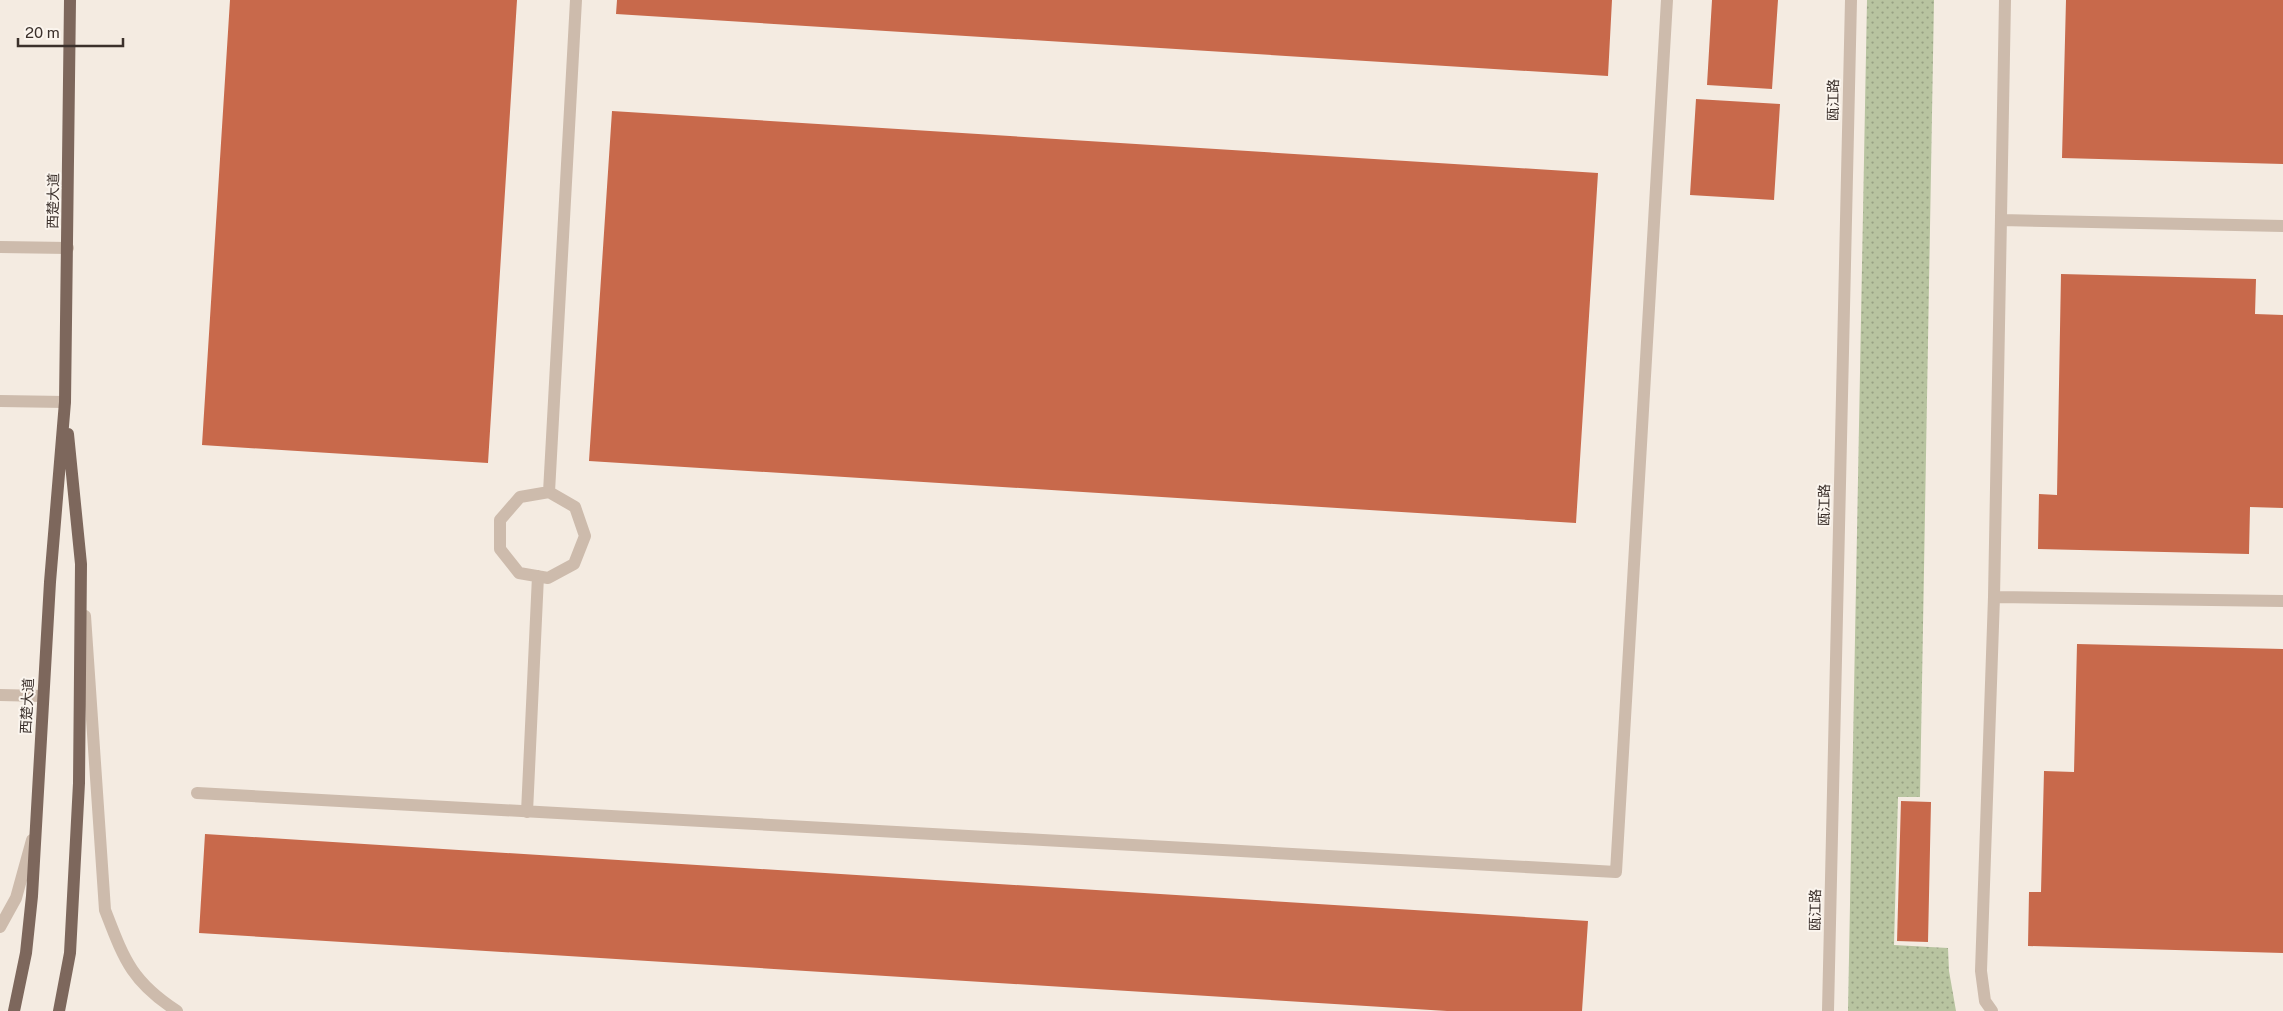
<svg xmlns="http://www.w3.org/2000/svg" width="2283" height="1011" font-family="'Public Sans','Noto Sans SC',sans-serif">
<defs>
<pattern id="grass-dots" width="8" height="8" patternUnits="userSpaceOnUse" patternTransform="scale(1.25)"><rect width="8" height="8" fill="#b8c4a0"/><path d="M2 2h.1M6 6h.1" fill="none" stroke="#97a083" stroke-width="1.8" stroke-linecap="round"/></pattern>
</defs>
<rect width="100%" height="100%" fill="#f4ebe1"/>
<!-- grass -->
<path fill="url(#grass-dots)" d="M1867,0H1934L1920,797H1898L1894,945L1948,948L1949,971L1956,1011H1848Z"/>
<!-- building -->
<path fill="#c8694b" d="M230,0H517L488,463L202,445Z
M617,0H1612L1608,76L616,14Z
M1712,0H1778L1772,89L1707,85Z
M2066,0H2283V164L2062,158Z
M1696,99L1780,104L1774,200L1690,195Z
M612,111L1598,173L1576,523L589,461Z
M2061,274L2256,279L2255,314L2283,315V508L2250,507L2249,554L2038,549L2039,494L2057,495Z
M2077,644L2283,649V953L2028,946L2029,892H2041L2044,771L2074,772Z
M1901,801L1931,802L1928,942L1897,941Z
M205,834L1588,921L1582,1011H1447L199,933Z"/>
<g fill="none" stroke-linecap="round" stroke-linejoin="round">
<!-- minor -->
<path stroke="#cdbbac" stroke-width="12" d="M2001,220L2283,226
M0,247L68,248
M0,401L65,402
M549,492L576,0
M549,492L575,507L585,536L574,564L548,578L519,573L500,549V520L520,497Z
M1994,597L2283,601
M85,616L105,910C124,959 131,981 177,1011
M0,695L43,696
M197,793L1616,872L1667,0
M527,812L538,576
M0,927L16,898L32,840
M1828,1011L1851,0
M1992,1011L1985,1001L1981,971L1994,597L2005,0"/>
<!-- major -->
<path stroke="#7d675c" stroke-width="12" d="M14,1011L26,953L32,896L50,582L65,402L70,0
M59,1011L70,953L79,783L81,564L68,434"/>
</g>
<g text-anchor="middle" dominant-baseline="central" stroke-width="4" stroke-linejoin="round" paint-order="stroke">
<!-- street labels -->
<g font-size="14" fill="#3b302b" stroke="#fbf5ee">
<text transform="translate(1833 100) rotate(-89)">瓯江路</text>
<text transform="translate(53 201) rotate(-89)">西楚大道</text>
<text transform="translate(1824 505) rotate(-89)">瓯江路</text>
<text transform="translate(27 706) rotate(-87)">西楚大道</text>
<text transform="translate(1815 910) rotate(-89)">瓯江路</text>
</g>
</g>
<!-- scale -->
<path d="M18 38v8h105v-8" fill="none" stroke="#3b302b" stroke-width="2.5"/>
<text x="25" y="38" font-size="15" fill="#3b302b" stroke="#fbf5ee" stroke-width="4" paint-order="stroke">20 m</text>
</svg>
